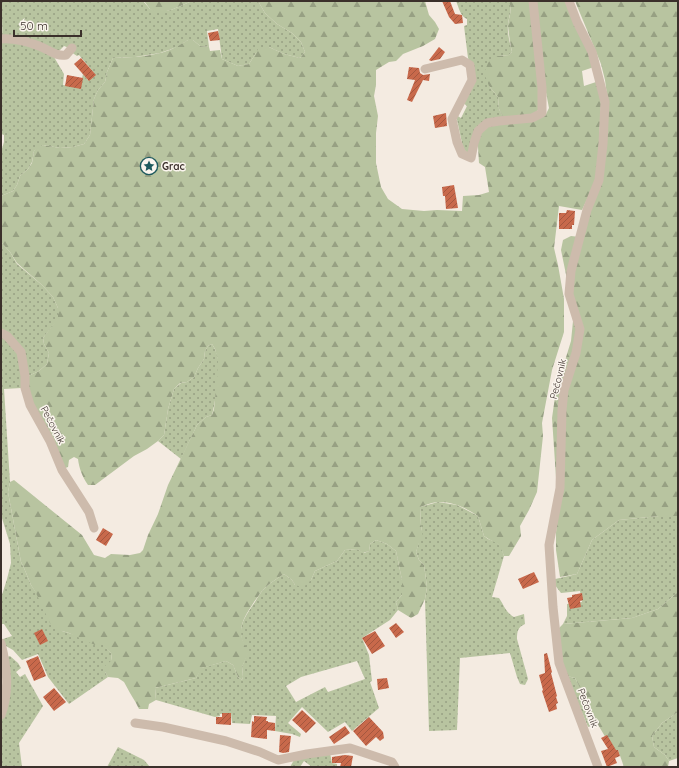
<svg xmlns="http://www.w3.org/2000/svg" width="679" height="768" font-family="Quicksand,sans-serif">
<defs>
<pattern id="grass-dots" width="8" height="8" patternUnits="userSpaceOnUse"><rect width="8" height="8" fill="#b8c4a0"/><path d="M2 2h.1M6 6h.1" fill="none" stroke="#97a083" stroke-width="1.8" stroke-linecap="round"/></pattern>
<pattern id="forest-firs" width="22" height="20" patternUnits="userSpaceOnUse"><rect width="22" height="20" fill="#b8c4a0"/><path d="M5 1l3.5 6h-7zM16 11l3.5 6h-7z" fill="#97a083"/></pattern>
<pattern id="building-hatch" width="6" height="6" patternUnits="userSpaceOnUse"><rect width="6" height="6" fill="#c8694b"/><path d="M-1 1l2-2M0 6l6-6M5 7l2-2" fill="none" stroke="#a4573f"/></pattern>
</defs>
<rect width="100%" height="100%" fill="#f4ebe1"/>
<!-- grass -->
<path fill="url(#grass-dots)" fill-rule="evenodd" d="M1,1H143L150,9L164,11L171,10L192,1H258L265,13L277,24L292,33L301,42L305,52L300,58L284,54L269,47L256,53L249,64L238,66L222,59L218,29L207,31L209,47L200,46L193,40H188L177,47L160,53L135,57L113,58L107,72L105,82L98,90L94,99L90,135L84,144L73,147L60,148L43,145L34,151L32,162L28,169L20,176L17,185L13,191L1,196V152L4,142V135L1,134V42L24,43L54,57L64,74L63,85L80,87L83,74L88,80L95,74L79,55L77,56L68,50L69,48L64,46L57,53L2,36C3,24 1,13 1,1Z
M456,1H508L510,2C512,10 509,16 508,24C507,33 510,43 512,52L509,55L498,56L489,86L498,97L499,109L503,117L468,154L463,148L456,115L461,118L467,106L462,102L474,69L468,58L464,26L467,25V19C460,16 459,8 456,1Z
M1,242L10,252L17,264L42,285L53,297L58,308L59,318L43,338L44,344L49,353L47,364L39,371L24,378V358L1,330Z
M1,334L15,346L21,367V388L4,389L10,482L8,492L21,562L24,568L31,585L62,631L102,643L111,653L112,661L105,672L108,677L69,704L48,677L38,654L22,660L13,650L4,645L3,639L12,636L4,624H1V598L7,579L11,563L10,544L1,515Z
M212,344C215,349 217,353 218,359C220,370 215,405 212,415L206,417L197,425L181,459L158,441L164,435L168,409L174,389L181,383L187,382L194,377L198,368L204,359L205,351L208,346Z
M438,502L457,505L478,516L484,536L488,539L496,542L501,547L504,556L492,597L499,598C504,605 506,613 514,617L524,614L525,624C518,627 517,631 517,639L528,679L525,685L520,684L517,677L510,653L460,658L457,730L429,731L425,599L427,587L424,565L419,560L416,552L422,531L421,526L420,507Z
M659,516H678V592L658,609L632,618L563,624L567,616V604L582,602L580,591L561,593L551,580L577,574L592,540L619,520Z
M376,540L387,544L396,551L402,580V595L396,602L398,610L390,620L362,638L369,655L372,681L370,682L379,708L352,731L345,722L328,732L302,707L288,723L301,734L300,737L292,734L275,731L276,716L252,715L250,724L232,723L231,713L220,714V716L215,717L156,700L155,688L196,678L201,668L226,661L233,665L238,677L242,680L243,677L242,667L248,651C234,632 243,619 255,602C258,597 261,591 266,587C271,582 278,578 284,574L292,580L295,585L311,580L315,571L337,561L345,550L357,549L364,553L369,551L370,544ZM357,661L365,679L328,692L325,687L296,702L286,686L301,677Z
M10,656L18,663L21,668L16,672L20,677L25,674L43,706L19,743L22,767H1V720L4,713L7,657Z
M567,676L575,678L577,682C584,694 595,711 596,724L588,727Z
M678,712V758L669,761L665,755L654,747L652,736L662,723Z
M118,747L144,760L150,767H107Z
M330,753L332,763L337,764V767H312L304,761L300,767H290L294,760Z"/>
<!-- forest -->
<path fill="url(#forest-firs)" d="M144,1H192L171,10L157,13L150,9Z
M258,1H425L429,15L435,22L439,29L435,39L423,46L403,54L396,61L389,62L376,70V85L374,96L378,116L376,133V163L381,187L388,199L402,209L424,211L437,210L462,211L463,196L479,195L489,192L485,167L479,163L478,147V136L486,127L545,116L549,108L539,56L536,1H566L594,67L582,71L584,86L599,81L601,104L597,178L582,210L559,206L554,248L558,265L564,299V332L552,370L542,423L543,436L537,492L529,510L520,526L521,536L509,556H504C499,540 495,544 484,536L478,516C466,508 454,502 439,502C433,502 426,505 420,507L421,526L422,531L423,538L419,543L416,552L419,560L424,565L427,587L425,599L418,614L411,618L398,610L396,602L402,595V580L396,551L387,544L376,540L370,544L369,551L363,553L357,549L345,550L337,561L315,571L311,580L306,585L302,587L295,585L292,580L284,574C278,578 271,582 266,587C261,591 258,597 254,602C243,619 234,632 249,651L242,667L243,677L242,680L238,677L233,665L226,661L202,668L196,678L155,688L156,700L149,704L148,709H139L136,703L130,693L124,682L118,678L108,677L105,672V666L112,660L111,653L102,644L95,645L69,633L62,631L50,623L36,593L31,585L24,568L21,562L8,492L10,482L14,480L82,535L94,555L105,558L111,554L130,555L140,553L143,550L148,535L158,514L168,485L197,425L206,417L212,415L214,409L217,377L218,360L215,349L212,344L208,346L205,351L204,359L198,368L194,377L187,382L180,383L174,389L168,409L164,435L158,441L147,449L134,456L95,485H88C82,476 79,468 78,459L74,457L69,460L68,467L63,469L28,398L24,378L39,371L47,364L49,353L44,344L43,338L58,318V308L53,297L42,285L17,263L10,252L1,242V196L13,191L17,185L20,176L28,169L32,163L34,151L38,147L43,145L60,148L73,147L84,144L90,135L94,99L98,90L105,82L107,72L113,58C134,57 158,57 178,46C181,44 185,42 188,40H193L200,46L209,47L210,51L220,50L222,59L238,66L249,64L256,53L259,47H269L284,54L300,58L305,52L301,42L292,33L277,24L265,13Z
M508,1H531L542,106L532,116L503,117L499,109L498,97L489,86L484,73L488,63L492,58L498,56L509,55L512,52C510,43 509,35 508,26C508,18 514,8 508,1Z
M575,1H678V516H659L619,520L592,540L577,574L560,577L556,550V533L558,507L552,418L556,390L571,341L573,321L571,299L561,250L563,240L571,236L580,237L593,204L608,103L605,80L601,64Z
M678,592V712L662,723L652,736L654,747L665,755L669,761L668,767H624L618,750H613L597,723L591,709L577,682L575,678L567,676L560,655L558,629L563,624L632,618L658,609Z"/>
<!-- building -->
<path fill="url(#building-hatch)" d="M442,1H450L455,14L462,15L463,23L455,24L449,17Z
M218,31L220,40L210,41L208,33Z
M439,47L445,52L440,59L431,61L429,60Z
M81,58L96,75L89,81L74,64Z
M409,67L419,68L420,73L423,75L430,74L429,81L423,80L412,102L407,100L415,80L407,79Z
M67,75L83,78L81,89L65,86Z
M446,113L447,126L435,128L433,116Z
M454,185L458,208L446,209L445,196H443L442,187Z
M567,210L575,211L574,225H572V229H559V213H566Z
M103,528L113,534L106,546L96,540Z
M534,572L539,582L523,589L518,579Z
M582,593L583,600L580,601L581,607L570,609L567,598L572,597V595Z
M396,623L404,632L396,638L389,628Z
M42,629L48,641L40,645L34,633Z
M375,631L385,646L372,654L362,638Z
M547,653L552,672L551,673L557,696L556,697L558,703L556,704L557,709L549,712L542,691L543,690L539,675L545,673L544,654Z
M38,656L46,676L34,681L26,661Z
M387,678L389,688L378,690L377,679Z
M54,688L66,702L54,711L43,697Z
M302,710L316,723L306,733L292,720Z
M222,713H231V725L216,724V717H222Z
M254,716L267,717L266,721H268V722L275,723V731L267,730V739L251,737L252,721L254,722Z
M369,717L383,732L384,738L380,741L376,737L366,746L353,731Z
M345,726L350,733L334,744L329,737Z
M280,735L291,736L289,752L283,753L279,752Z
M607,735L616,750H618L620,756L615,758L617,763L607,767L601,751L608,749L601,738Z
M345,755L353,756L351,767H340L341,763H332V757Z"/>
<g fill="none" stroke-linecap="round" stroke-linejoin="round">
<!-- minor -->
<path stroke="#cdbbac" stroke-width="9" d="M569,1L577,22L592,52L605,102L603,144L599,180L587,210L571,271L569,294L580,329L576,353L564,390L562,410L560,488L549,545L553,607L559,663L598,767
M1,39C15,38 26,41 39,46C48,49 56,57 66,55L72,48
M425,69L462,60L470,65L472,80L452,119L457,142L462,154L471,158L474,143L478,131L487,123L499,121L532,118L542,113V88L533,1
M1,333L7,336L21,352L25,376V388L30,405L50,441L62,470L89,512L94,528
M1,643C7,667 10,691 1,715
M135,723L163,727L226,741L260,752L278,760L307,754L350,748L392,762L395,767"/>
</g>
<!-- icons -->
<defs>
<symbol id="sight-ring" viewBox="-11 -11 22 22"><circle r="9.5" fill="#fbf5ee" stroke="#1f5a5e" stroke-width="1.5"/><path d="M0-6L1.8-2.2L6-1.7L2.9 1.2L3.7 5.4L0 3.3L-3.7 5.4L-2.9 1.2L-6-1.7L-1.8-2.2Z" fill="#1f5a5e"/></symbol>
</defs>
<g fill-rule="evenodd">
<use href="#sight-ring" x="139" y="156" width="20" height="20"/>
</g>
<g text-anchor="middle" dominant-baseline="central" stroke-width="3" stroke-linejoin="round" paint-order="stroke">
<!-- poi labels -->
<g font-size="10" font-weight="bold" fill="#3b302b" stroke="#fbf5ee" text-anchor="start">
<text x="162" y="166">Grac</text>
</g>
<!-- street labels -->
<g font-size="10" fill="#3b302b" stroke="#fbf5ee">
<text transform="translate(558 379) rotate(-76)">Pečovnik</text>
<text transform="translate(53 425) rotate(62)">Pečovnik</text>
<text transform="translate(588 708) rotate(69)">Pečovnik</text>
</g>
</g>
<!-- border -->
<rect width="679" height="768" fill="none" stroke="#3b302b" stroke-width="4"/>
<!-- scale -->
<path d="M14 30v6h67v-6" fill="none" stroke="#3b302b" stroke-width="2"/>
<text x="20" y="30" font-size="12" fill="#3b302b" stroke="#fbf5ee" stroke-width="3" paint-order="stroke">50 m</text>
</svg>
